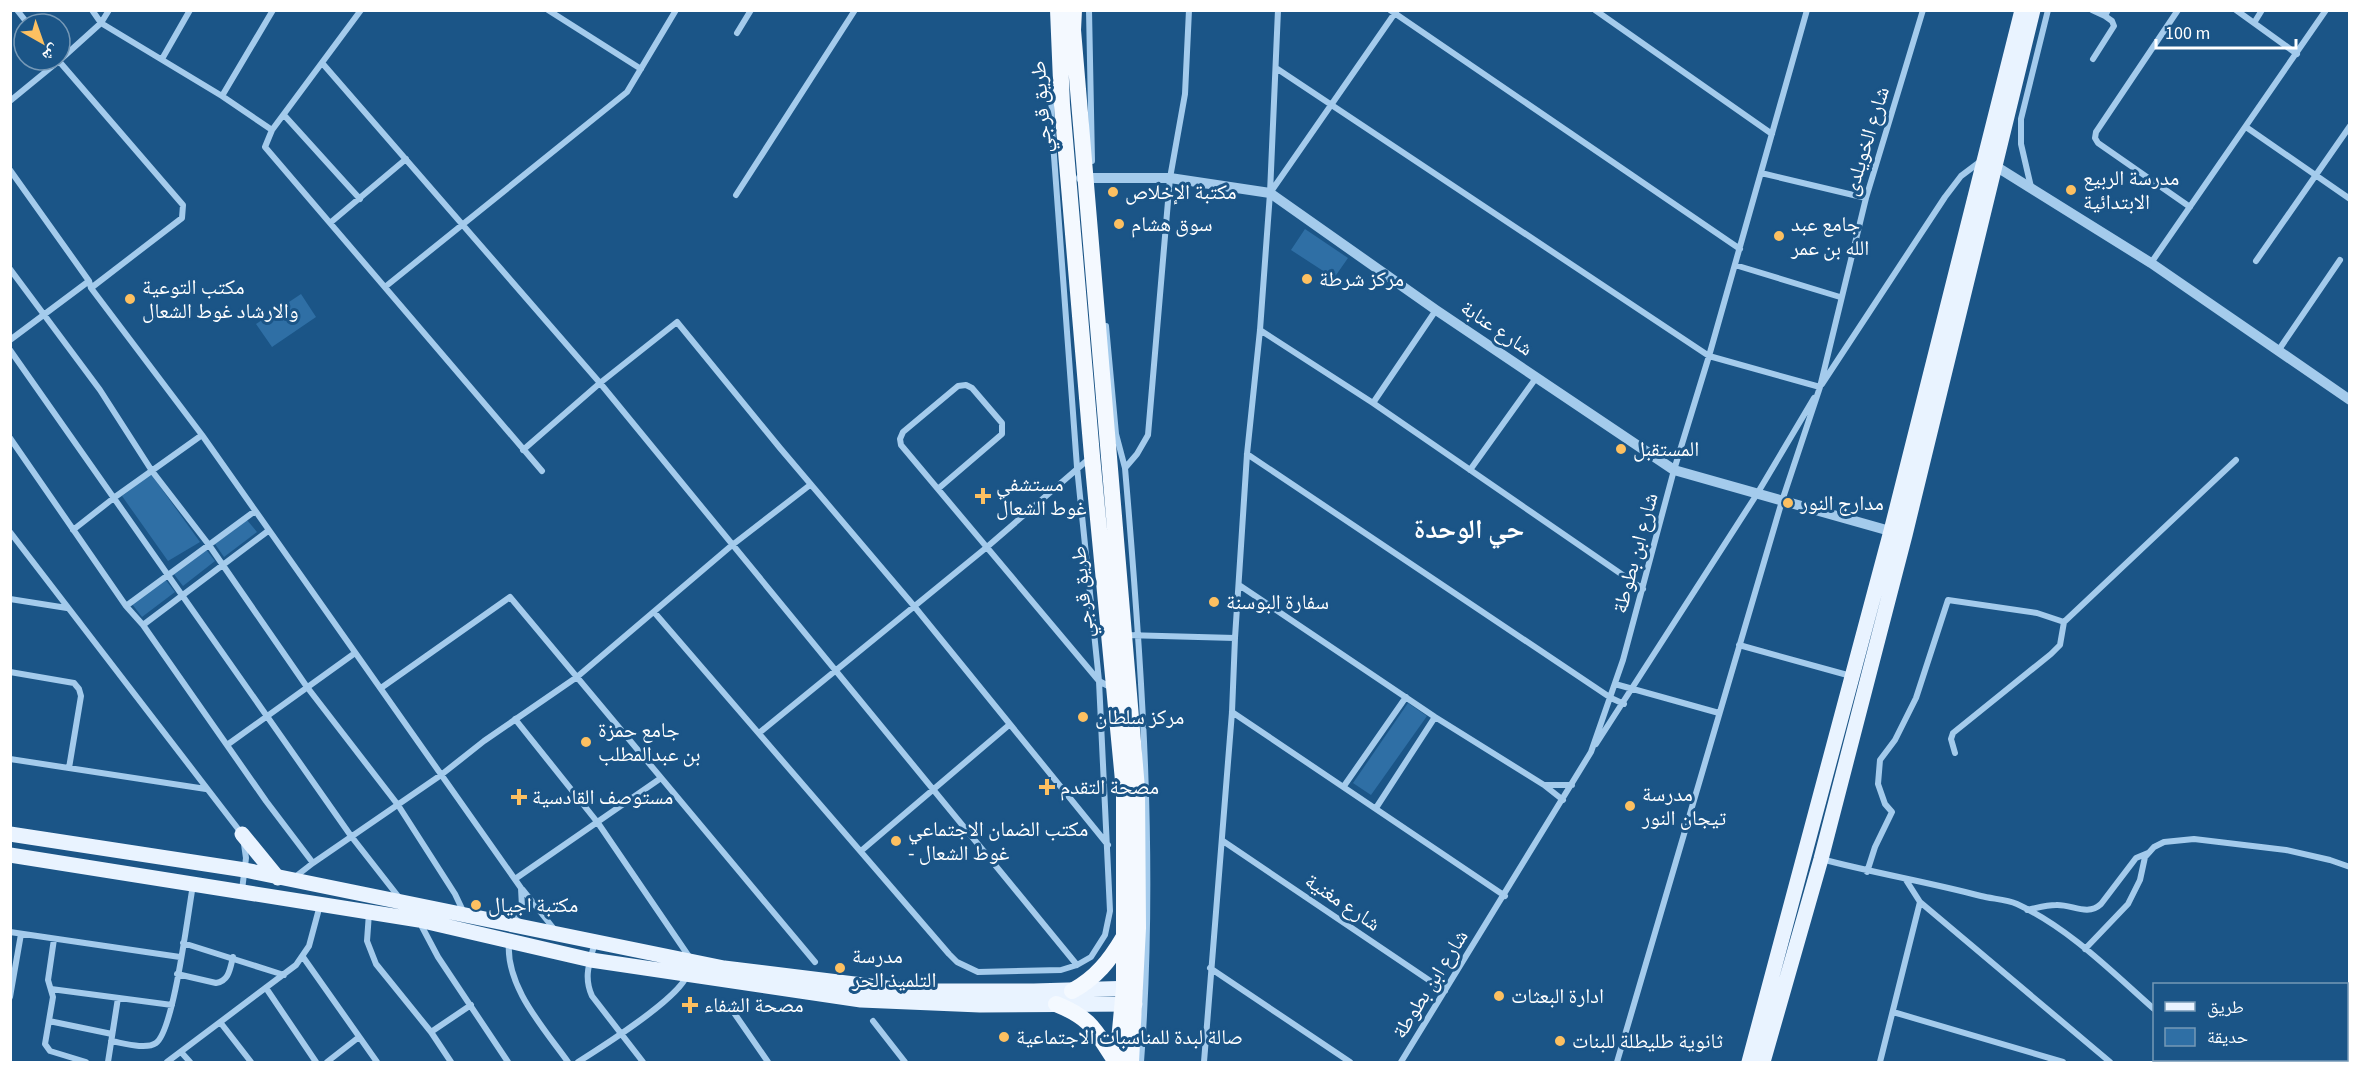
<svg xmlns="http://www.w3.org/2000/svg" width="2360" height="1073" font-family="'Source Sans 3','Noto Naskh Arabic',sans-serif">
<rect width="100%" height="100%" fill="#1b5587"/>
<!-- green -->
<path fill="#2f6fa5" d="M1305,229L1348,258L1334,278L1291,250Z
M301,294L316,317L272,347L256,324Z
M151,474L200,542L168,561L122,496Z
M247,520L257,532L224,557L215,544Z
M205,548L215,561L183,586L173,573Z
M165,579L175,592L142,617L132,604Z
M1408,703L1427,716L1371,795L1353,783Z"/>
<g fill="none" stroke-linecap="round" stroke-linejoin="round">
<!-- minor -->
<path stroke="#a4cbec" stroke-width="6" d="M17,10L28,24
M92,10L101,23L222,96L272,130
M361,10L272,130L265,147L542,471
M548,10L641,69
M1089,10L1092,161
M1390,10L1740,249
M1595,10L1772,134
M2092,10L2105,16L2108,10
M2178,10L2096,132L2095,138L2098,143L2190,207
M2236,10L2297,54
M2254,23L2262,10
M737,33L751,10
M162,59L190,10
M2093,59L2114,26L2112,21L2105,16
M58,60L183,205L182,218L91,288
M60,60L101,23L109,10
M323,64L600,383L1077,965
M1276,68L1709,356L1820,387
M222,96L273,10
M10,101L60,60
M284,115L360,199
M2246,127L2350,199
M10,170L89,281L91,288L202,435L521,888L522,907L515,926
M1761,173L1866,198
M2031,187L2021,144V119L2048,10
M1270,193L1278,10
M736,195L855,10
M330,223L406,159
M2256,261L2350,126
M2151,263L2326,10
M1735,265L1840,297
M10,269L100,390L152,471L209,545L307,687L398,805L455,894L464,913
M385,287L627,92L676,10
M1106,326L1116,434L1125,468
M1260,330L1373,403L1643,589
M10,340L89,281
M10,350L351,836L401,900
M2278,351L2340,260
M1822,384L1945,197L1961,176L1981,161
M1373,403L1436,310
M10,438L126,606L143,625L266,801L313,863L441,775L484,741L577,677L731,546L810,485
M523,450L600,383L677,322L780,448L914,606L1108,845
M1247,454L1611,698L1624,704
M1470,470L1536,378
M939,488L1002,434V423L972,388L966,385L958,386L903,432L900,439L901,445L1099,681L1077,467L1052,129L1051,82
M73,530L115,497L202,435
M10,532L242,834
M1239,585L1435,717L1544,785
M10,599L67,608
M126,606L255,511
M654,612L949,954L957,962L978,972L1061,970L1077,965L1091,957L1105,935L1110,911L1099,681L1110,687
M2064,622L2236,460
M143,625L268,531
M1125,635L1235,638
M1739,645L1851,676
M10,672L74,683L79,689L81,696L69,768
M1615,684L1719,713
M381,688L510,597L815,962
M1232,712L1505,896
M515,719L598,823L690,958
M759,733L987,547L1091,457
M1596,744L1757,494L1814,398
M227,745L355,653
M10,759L206,789
M1344,786L1406,697
M1563,800L1544,785H1572
M1376,808L1435,717
M1223,841L1445,991
M861,851L1009,725
M1821,859C1874,873 1928,882 1981,896C1992,899 2006,899 2017,904C2069,928 2112,972 2154,1009
M1867,872L1875,847L1892,812L1885,804L1878,784L1880,760L1895,740L1916,698L1948,600L2037,613L2064,622L2060,645L2051,654L1953,733L1951,739L1955,753
M295,877L313,863
M515,879L661,778
M242,890L246,858L244,844
M523,890L554,929
M1920,902L2110,1062
M2027,910C2037,908 2046,905 2056,905C2072,904 2087,917 2101,904L2136,858L2148,853
M369,913L367,941L376,964L431,1032L451,1062
M420,923L438,957L508,1062
M10,932L180,957
M54,939L48,980L53,997L45,1044L50,1051L86,1062
M509,941C505,986 543,1027 568,1062
M595,942C590,962 583,976 592,996L643,1062
M183,943L284,975
M2085,949L2128,904L2140,880L2145,857L2154,847L2164,842L2194,839L2286,850L2330,860L2350,867
M303,957L377,1062
M1210,968L1350,1062
M177,974L216,983C229,981 230,969 233,957
M266,988L316,1062
M51,989L172,1005
M10,997L21,934
M730,1007L768,1062
M1893,1012L2063,1062
M49,1021L112,1034
M873,1021L905,1062
M220,1022L251,1062
M431,1032L471,1005
M111,1041C123,1043 146,1050 156,1043C174,1030 188,912 193,885
M181,1052L190,1062
M108,1062L118,998
M167,1062L296,965L309,946L320,905
M327,1062L359,1037
M578,1062C602,1047 679,998 687,975
M1141,1062C1156,864 1142,666 1125,468L1137,454L1148,435L1170,178L1185,94L1189,10
M1204,1062L1232,712L1235,638L1247,454L1260,330L1270,193L1397,10
M1401,1062L1591,752L1623,660L1674,470L1709,356L1807,10
M1617,1062L1782,501L1820,387L1866,198L1923,10
M1880,1062L1920,902L1906,880"/>
<!-- tertiary -->
<path stroke="#a4cbec" stroke-width="10" d="M1989,162L2151,263L2350,400
M1081,178H1170L1270,193L1436,310L1674,470L1897,533"/>
<!-- primary -->
<path stroke="#e9f3ff" stroke-width="15" d="M10,834L245,870L724,968L911,991H1034L1135,988
M242,834L278,878
M10,855L419,920L591,960L861,1000L980,1005L1135,1004
M1749,1062L1891,531L2022,10
M1763,1062L1821,859L1905,535L2033,10"/>
<!-- trunk -->
<path stroke="#f4f9ff" stroke-width="16" d="M1058,10L1062,105L1092,456L1124,791V988L1117,1062
M1074,10L1073,30L1137,789L1138,928L1131,1062
M1072,991C1096,978 1110,960 1123,938
M1056,1004C1093,1019 1095,1031 1116,1062"/>
</g>
<!-- markers -->
<g fill="#fdc061" stroke="#1b5587" stroke-width="2">
<circle cx="2071" cy="190" r="6"/>
<circle cx="1113" cy="192" r="6"/>
<circle cx="1119" cy="224" r="6"/>
<circle cx="1779" cy="236" r="6"/>
<circle cx="1307" cy="279" r="6"/>
<circle cx="130" cy="299" r="6"/>
<circle cx="1621" cy="449" r="6"/>
<path d="M980 487h6v6h6v6h-6v6h-6v-6h-6v-6h6z"/>
<circle cx="1788" cy="503" r="6"/>
<circle cx="1214" cy="602" r="6"/>
<circle cx="1083" cy="717" r="6"/>
<circle cx="586" cy="742" r="6"/>
<path d="M1044 778h6v6h6v6h-6v6h-6v-6h-6v-6h6z"/>
<path d="M516 788h6v6h6v6h-6v6h-6v-6h-6v-6h6z"/>
<circle cx="1630" cy="806" r="6"/>
<circle cx="896" cy="841" r="6"/>
<circle cx="476" cy="905" r="6"/>
<circle cx="840" cy="968" r="6"/>
<circle cx="1499" cy="996" r="6"/>
<path d="M687 996h6v6h6v6h-6v6h-6v-6h-6v-6h6z"/>
<circle cx="1004" cy="1037" r="6"/>
<circle cx="1560" cy="1041" r="6"/>
</g>
<g text-anchor="middle" dominant-baseline="central" stroke-width="6" stroke-linejoin="round" paint-order="stroke">
<!-- street labels -->
<g font-size="21" fill="#fff" stroke="#1b5587">
<text transform="translate(1041 107) rotate(-94)">طريق قرجي</text>
<text transform="translate(1866 141) rotate(-73)">شارع الخويلدى</text>
<text transform="translate(1497 328) rotate(34)">شارع عنابة</text>
<text transform="translate(1635 553) rotate(-75)">شارع ابن بطوطة</text>
<text transform="translate(1082 592) rotate(-95)">طريق قرجي</text>
<text transform="translate(1343 902) rotate(34)">شارع مغنية</text>
<text transform="translate(1430 984) rotate(-58)">شارع ابن بطوطة</text>
</g>
<!-- poi labels -->
<g font-size="21" fill="#fff" stroke="#1b5587" text-anchor="start">
<text x="2083" y="178">مدرسة الربيع<tspan x="2083" dy="24">الابتدائية</tspan></text>
<text x="1125" y="192">مكتبة الإخلاص</text>
<text x="1131" y="224">سوق هشام</text>
<text x="1791" y="224">جامع عبد<tspan x="1791" dy="24">الله بن عمر</tspan></text>
<text x="1319" y="279">مركز شرطة</text>
<text x="142" y="287">مكتب التوعية<tspan x="142" dy="24">والارشاد غوط الشعال</tspan></text>
<text x="1633" y="449">المستقبل</text>
<text x="996" y="484">مستشفي<tspan x="996" dy="24">غوط الشعال</tspan></text>
<text x="1800" y="503">مدارج النور</text>
<text x="1226" y="602">سفارة البوسنة</text>
<text x="1095" y="717">مركز سلطان</text>
<text x="598" y="730">جامع حمزة<tspan x="598" dy="24">بن عبدالمطلب</tspan></text>
<text x="1060" y="787">مصحة التقدم</text>
<text x="1642" y="794">مدرسة<tspan x="1642" dy="24">تيجان النور</tspan></text>
<text x="532" y="797">مستوصف القادسية</text>
<text x="908" y="829">مكتب الضمان الاجتماعي<tspan x="908" dy="24">- غوط الشعال</tspan></text>
<text x="488" y="905">مكتبة اجيال</text>
<text x="852" y="956">مدرسة<tspan x="852" dy="24">التلميذ الحر</tspan></text>
<text x="1511" y="996">ادارة البعثات</text>
<text x="704" y="1005">مصحة الشفاء</text>
<text x="1016" y="1037">صالة لبدة للمناسبات الاجتماعية</text>
<text x="1572" y="1041">ثانوية طليطلة للبنات</text>
</g>
<!-- district labels -->
<g font-size="27" font-weight="bold" fill="#fff" stroke="#1b5587">
<text x="1469" y="529">حي الوحدة</text>
</g>
</g>
<!-- border -->
<rect width="2360" height="1073" fill="none" stroke="#ffffff" stroke-width="24"/>
<!-- legend -->
<rect x="2153" y="983" width="195" height="78" fill="#1b5587" stroke="#7699b7" stroke-width="1.5"/>
<rect x="2165" y="1002" width="30" height="9" fill="#e9f3ff" stroke="#7699b7" stroke-width="1.5"/>
<text x="2207" y="1013" font-size="18" fill="#ffffff">طريق</text>
<rect x="2165" y="1028" width="30" height="18" fill="#2f6fa5" stroke="#7699b7" stroke-width="1.5"/>
<text x="2207" y="1043" font-size="18" fill="#ffffff">حديقة</text>
<!-- north arrow -->
<g transform="translate(42 42) rotate(140)"><circle r="28" fill="#1b5587" stroke="#7699b7" stroke-width="1.5"/>
<path d="M0-4.5L10 22L0 15L-10 22Z" fill="#fdc061"/>
<text y="-9" font-size="16" font-weight="bold" text-anchor="middle" fill="#ffffff">ش</text>
</g>
<!-- scale -->
<path d="M2156 39v9h140v-9" fill="none" stroke="#ffffff" stroke-width="3"/>
<text x="2165" y="39" font-size="18" fill="#ffffff" stroke="#1b5587" stroke-width="4.5" paint-order="stroke">100 m</text>
</svg>
